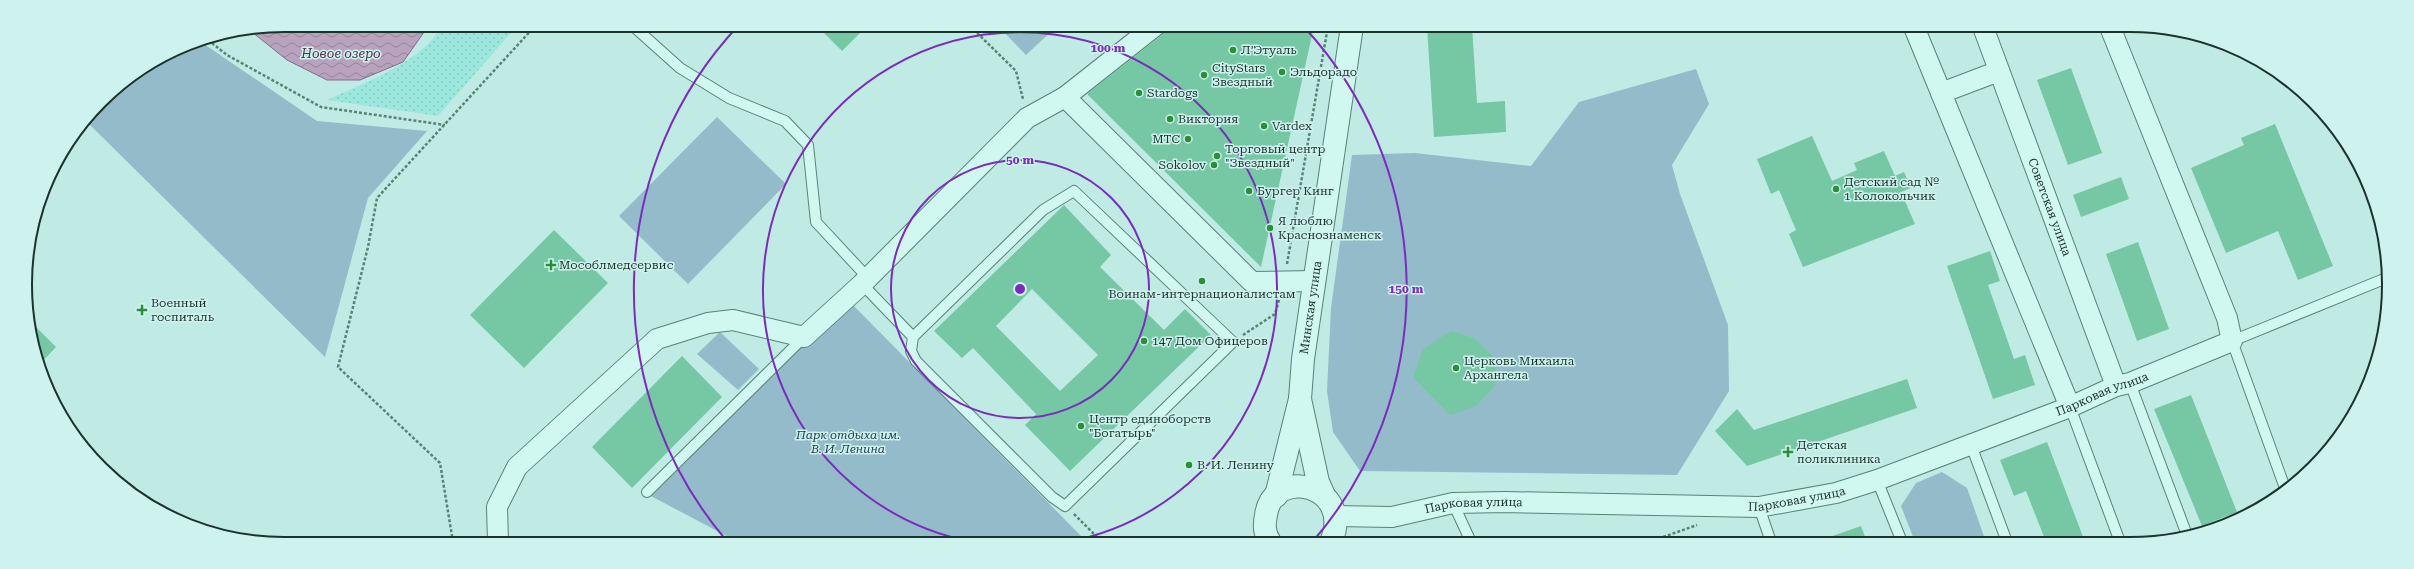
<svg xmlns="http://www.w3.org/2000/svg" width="2414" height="569" font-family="'Roboto Serif',serif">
<defs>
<pattern id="sand-dots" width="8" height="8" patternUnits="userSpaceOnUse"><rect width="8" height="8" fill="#9ce7de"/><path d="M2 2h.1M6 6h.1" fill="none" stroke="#86c7bf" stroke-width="1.8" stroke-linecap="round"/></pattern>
<pattern id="water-waves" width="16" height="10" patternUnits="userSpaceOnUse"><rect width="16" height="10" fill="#b9a2bd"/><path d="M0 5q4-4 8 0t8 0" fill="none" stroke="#96859a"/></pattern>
</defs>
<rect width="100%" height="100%" fill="#bfebe4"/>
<!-- sand -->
<path fill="url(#sand-dots)" d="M443,25H518L438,116L327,100C360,85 400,70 427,45C433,39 438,31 443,25Z"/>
<!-- park -->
<path fill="#94bbc9" d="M998,26H1057L1026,55Z
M201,42L317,121L427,131L368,198L325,357L88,123L113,90L185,45Z
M1696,69L1709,104L1672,165L1680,194L1728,325L1729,391L1677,475L1360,471L1333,432L1327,391L1331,308L1352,155L1415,153L1531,166L1579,102Z
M717,117L786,184L688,284L619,216Z
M849,301L1087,542H738L649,495Z
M720,332L759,369L738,390L697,354Z
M1942,472L1967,488L1986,542H1915L1901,506L1916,483Z"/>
<!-- water -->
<path fill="url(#water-waves)" stroke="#876a8a" d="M285,25H429L403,62L360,80H327L287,60L252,32Z"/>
<!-- building -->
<path fill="#76c8a4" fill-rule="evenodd" d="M817,26H867L842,51Z
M1166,26H1314L1261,267L1087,94L1162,35Z
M1427,26H1472L1477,103L1505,101L1506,132L1434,137Z
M2071,68L2102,153L2068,165L2037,80Z
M2275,124L2333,266L2298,280L2278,231L2226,253L2191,168L2244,145L2241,138Z
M1812,136L1832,181L1857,170L1854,163L1884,151L1895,176L1904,172L1911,188L1901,192L1915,224L1803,267L1789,234L1796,230L1779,190L1771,194L1757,159Z
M2121,177L2129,199L2081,217L2073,195Z
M1064,205L1111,255L1100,267L1164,330L1185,309L1211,335L1070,471L1025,425L1036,414L973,348L962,358L934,331ZM1032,289L1098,355L1060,391L996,326Z
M554,230L608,283L524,368L470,315Z
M2138,242L2169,329L2137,341L2106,254Z
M1990,251L2000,281L1988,285L2014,359L2025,355L2035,385L1993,399L1947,266Z
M31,322L56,347L40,364L34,352Z
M1451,331L1474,338L1496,359L1495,386L1476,406L1450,415L1413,377L1423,349Z
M682,356L722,397L632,488L592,447Z
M1907,379L1917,408L1747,466L1715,431L1737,409L1754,430Z
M2191,395L2237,512L2202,526L2154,409Z
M2047,442L2085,542H2046L2026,491L2014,496L2000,460Z
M1861,526L1867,542H1822L1821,540Z"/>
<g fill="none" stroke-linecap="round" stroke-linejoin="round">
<defs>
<path id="service" d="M632,25L680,68L729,98L785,121L808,145L816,222L868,278
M862,284L913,337L1043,210L1074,191L1233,342L1065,506L1052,497L916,361L911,351L913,337
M2130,383L2187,535
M2070,407L2120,542
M1971,445L2007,542
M1877,480L1902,542
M2285,488L2232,341L2384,279
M647,492L804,337
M1453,503L1471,542
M1759,507L1771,542"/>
<g id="minor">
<path d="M1914,27L2070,407"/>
<path id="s1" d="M1983,27L2116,386"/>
<path d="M1941,93L1999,71"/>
<path d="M1065,97L1252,282L1315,281"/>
<path id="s2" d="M1335,516L1392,517L1453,503L1505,502L1759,507L1836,493L1877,480L2070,407L2116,386L2130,383L2232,341L2227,318L2110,27"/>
<path d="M498,542L497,507L517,467L657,339L708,323L733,320L804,337L862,284L1027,118L1065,97L1155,26"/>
</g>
<g id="tertiary">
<path d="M1300,399L1318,482L1323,493"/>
<path id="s3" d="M1276,496L1300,399L1303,359L1352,26"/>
<path d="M1270,542C1264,533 1264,525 1266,515C1273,465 1355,485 1331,542"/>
</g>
</defs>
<!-- service casing -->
<use href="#service" stroke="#588375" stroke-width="12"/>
<!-- minor casing -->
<use href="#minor" stroke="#588375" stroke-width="22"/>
<!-- tertiary casing -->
<use href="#tertiary" stroke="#588375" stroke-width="24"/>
<!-- path -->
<path stroke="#588375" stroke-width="2.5" stroke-dasharray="3 2" stroke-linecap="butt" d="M970,26L1016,71L1023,99
M208,40L227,55L321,107L445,125
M1287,264L1328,26
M1243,335L1275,314L1279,300
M1074,514L1102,542
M453,542L440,463L338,367L368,247L377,198L536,25
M1649,542L1697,525"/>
<!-- service -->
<use href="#service" stroke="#d1f7f1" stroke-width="10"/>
<!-- minor -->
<use href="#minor" stroke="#d1f7f1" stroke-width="20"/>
<!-- tertiary -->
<use href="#tertiary" stroke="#d1f7f1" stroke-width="22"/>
</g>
<!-- distance rings -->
<g fill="none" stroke="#7b2cbf" stroke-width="2">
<circle cx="1020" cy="289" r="129"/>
<path d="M973 542A257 257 0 1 1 1067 542"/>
<path d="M726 540A386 386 0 0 1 738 26M1305 28A386 386 0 0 1 1314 540"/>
</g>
<!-- markers -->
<g fill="#2b8f38" stroke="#cef3ee" stroke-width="1.5">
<circle cx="1233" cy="50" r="4"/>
<circle cx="1282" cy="72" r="4"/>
<circle cx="1204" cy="75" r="4"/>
<circle cx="1139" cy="93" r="4"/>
<circle cx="1170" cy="119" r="4"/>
<circle cx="1264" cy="126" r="4"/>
<circle cx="1188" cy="139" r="4"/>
<circle cx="1217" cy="156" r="4"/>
<circle cx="1214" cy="165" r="4"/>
<circle cx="1836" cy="189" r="4"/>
<circle cx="1249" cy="191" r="4"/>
<circle cx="1270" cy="228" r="4"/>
<path d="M549 259h4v4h4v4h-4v4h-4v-4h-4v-4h4z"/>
<circle cx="1202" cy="281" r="4"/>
<path d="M140 304h4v4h4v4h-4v4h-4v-4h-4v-4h4z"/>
<circle cx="1144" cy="341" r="4"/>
<circle cx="1456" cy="368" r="4"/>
<circle cx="1081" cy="426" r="4"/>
<path d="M1786 446h4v4h4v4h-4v4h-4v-4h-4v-4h4z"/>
<circle cx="1189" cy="465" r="4"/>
</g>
<g text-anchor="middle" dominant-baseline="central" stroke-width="3" stroke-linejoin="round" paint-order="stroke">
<!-- poi labels -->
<g font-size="12" fill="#1c332b" stroke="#cef3ee" text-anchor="start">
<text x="1241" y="50">Л’Этуаль</text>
<text x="1212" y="68">CityStars<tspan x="1212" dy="14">Звездный</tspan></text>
<text x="1290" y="72">Эльдорадо</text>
<text x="1147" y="93">Stardogs</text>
<text x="1178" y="119">Виктория</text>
<text x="1272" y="126">Vardex</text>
<text x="1180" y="139" text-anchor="end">МТС</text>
<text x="1225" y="149">Торговый центр<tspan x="1225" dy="14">"Звездный"</tspan></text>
<text x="1206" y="165" text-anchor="end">Sokolov</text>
<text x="1844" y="182">Детский сад №<tspan x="1844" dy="14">1 Колокольчик</tspan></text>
<text x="1257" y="191">Бургер Кинг</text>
<text x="1278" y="221">Я люблю<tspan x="1278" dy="14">Краснознаменск</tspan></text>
<text x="559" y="265">Мособлмедсервис</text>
<text x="1202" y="294" text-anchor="middle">Воинам-интернационалистам</text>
<text x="151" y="303">Военный<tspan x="151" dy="14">госпиталь</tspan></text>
<text x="1152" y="341">147 Дом Офицеров</text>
<text x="1464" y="361">Церковь Михаила<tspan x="1464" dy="14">Архангела</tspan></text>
<text x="1089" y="419">Центр единоборств<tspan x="1089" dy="14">"Богатырь"</tspan></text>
<text x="1797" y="445">Детская<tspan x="1797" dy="14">поликлиника</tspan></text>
<text x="1197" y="465">В. И. Ленину</text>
</g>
<!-- street labels -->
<g font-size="12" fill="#1c332b" stroke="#cef3ee">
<text stroke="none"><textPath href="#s1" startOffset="192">Советская улица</textPath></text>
<text stroke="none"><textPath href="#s3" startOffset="192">Минская улица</textPath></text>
<text stroke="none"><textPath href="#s2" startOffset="788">Парковая улица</textPath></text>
<text stroke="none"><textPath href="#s2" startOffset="464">Парковая улица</textPath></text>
<text stroke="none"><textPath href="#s2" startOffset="140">Парковая улица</textPath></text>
</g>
<!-- park labels -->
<g font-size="12" font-style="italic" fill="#243e4f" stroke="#cef3ee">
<text x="848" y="435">Парк отдыха им.<tspan x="848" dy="14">В. И. Ленина</tspan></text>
</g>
<!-- water labels -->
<g font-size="13" font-style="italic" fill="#522c4f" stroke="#cef3ee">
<text x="341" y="53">Новое озеро</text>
</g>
</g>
<!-- crop -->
<path d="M0 0H2414V569H0ZM284 32H2130A252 252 0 0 1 2382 284V285A252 252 0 0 1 2130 537H284A252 252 0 0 1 32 285V284A252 252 0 0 1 284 32Z" fill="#cef3ee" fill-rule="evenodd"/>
<path fill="none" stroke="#1c332b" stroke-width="2" d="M284 32H2130A252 252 0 0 1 2382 284V285A252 252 0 0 1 2130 537H284A252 252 0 0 1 32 285V284A252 252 0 0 1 284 32Z"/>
<circle cx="1020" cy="289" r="6" fill="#7b2cbf" stroke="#cef3ee" stroke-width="2"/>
<g font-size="12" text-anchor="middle" font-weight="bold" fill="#7b2cbf" stroke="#cef3ee" stroke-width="3" stroke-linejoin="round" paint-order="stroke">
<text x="1108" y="52">100 m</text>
<text x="1020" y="164">50 m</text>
<text x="1406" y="293">150 m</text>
</g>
</svg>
